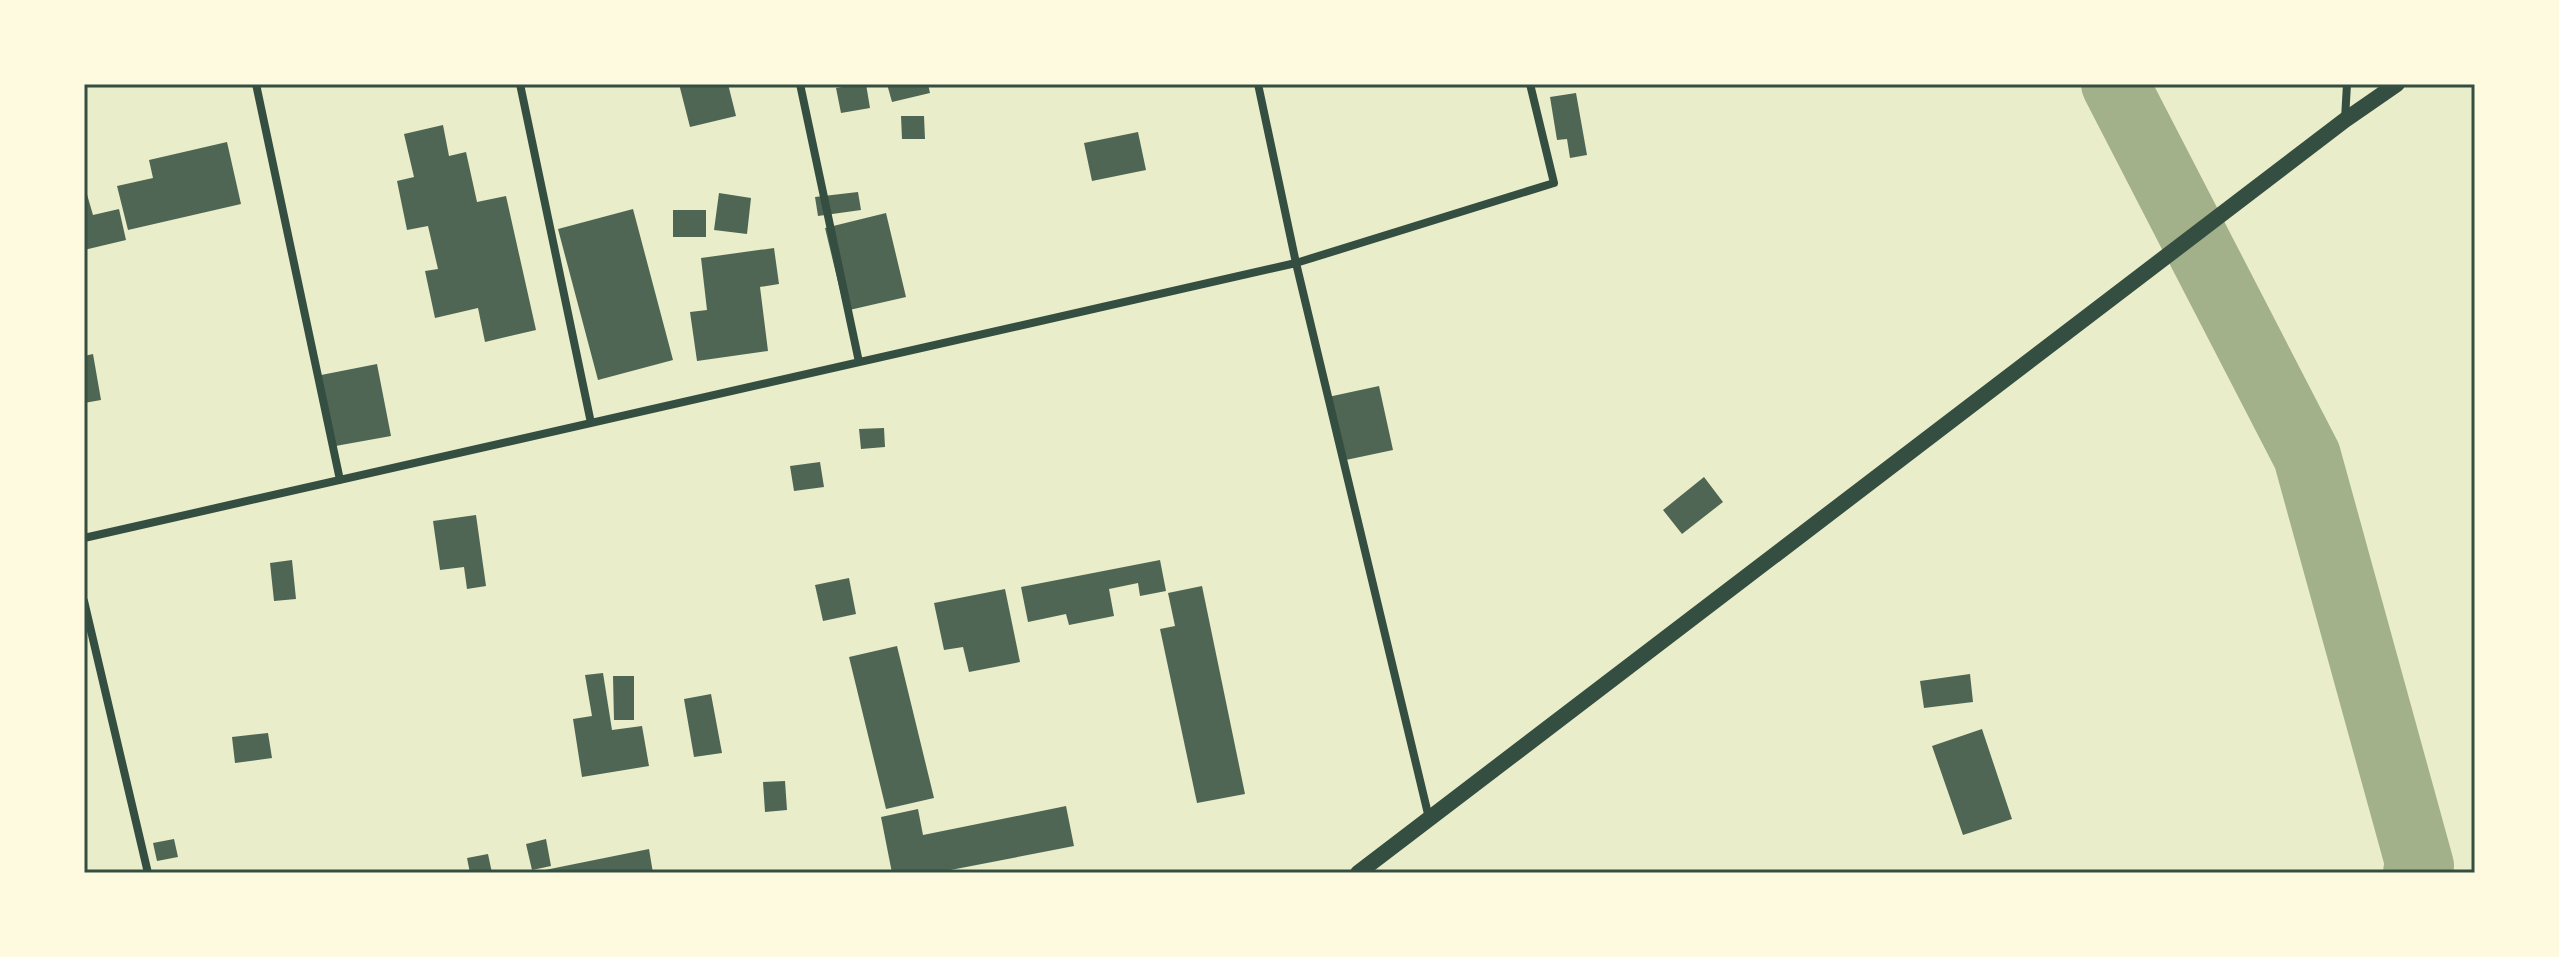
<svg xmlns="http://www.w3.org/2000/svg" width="2559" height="957" font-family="'Alegreya Sans',sans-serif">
<rect width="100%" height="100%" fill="#e9edc9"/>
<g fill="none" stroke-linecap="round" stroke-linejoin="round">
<!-- river -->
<path stroke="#a3b18a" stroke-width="68" d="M2115,84L2307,456L2420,866L2417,873"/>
</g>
<!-- building -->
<path fill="#4f6655" d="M679,84H728L736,116L690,127Z
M858,84H866L870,108L841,113L836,88Z
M887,84H928L930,93L892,102Z
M1576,93L1587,155L1570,158L1567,139L1557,140L1550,97Z
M901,116H924L925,139H902Z
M443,125L449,156L466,152L477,202L506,196L536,330L485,342L478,308L435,318L425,271L438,269L428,226L407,230L397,181L414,177L404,134Z
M1138,132L1146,170L1092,181L1084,143Z
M227,142L241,204L128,230L117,186L153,178L149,160Z
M84,184L93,215L119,209L126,240L84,250Z
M858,192L861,210L818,216L815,197Z
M719,193L751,198L747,234L714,230Z
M633,209L673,360L598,380L558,229Z
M673,210H706V237H673Z
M886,213L906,297L845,311L825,228Z
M774,248L779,284L760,287L768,351L697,361L690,312L707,310L701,258Z
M93,354L101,400L84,403V356Z
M377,364L391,436L330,447L316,376Z
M1379,386L1393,450L1341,461L1328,397Z
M884,428L885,447L861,449L859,429Z
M820,462L824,487L794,491L790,466Z
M1704,477L1723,502L1682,534L1663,510Z
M476,515L486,586L467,589L464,567L440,570L433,521Z
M292,560L296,599L274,601L270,563Z
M1160,560L1166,591L1140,596L1138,583L1109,589L1114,616L1069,625L1066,614L1028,622L1021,587Z
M849,578L856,614L823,621L815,585Z
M1202,586L1245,794L1197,803L1160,629L1175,626L1168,593Z
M1005,589L1020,662L969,672L963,647L944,650L934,603Z
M897,646L934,798L886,809L849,657Z
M603,673L612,730L642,726L649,766L582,777L573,719L592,716L585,675Z
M1970,674L1973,702L1924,708L1920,681Z
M613,676H634V720H614Z
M711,694L722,753L694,757L684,699Z
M1982,729L2012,819L1963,835L1932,746Z
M268,733L272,758L235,763L232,737Z
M785,781L787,810L765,812L763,782Z
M1066,806L1074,846L935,873H892L881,817L918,809L923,835Z
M174,839L178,857L157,861L153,843Z
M546,839L551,866L532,870L526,844Z
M649,849L653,873H535V872Z
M488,854L492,873H470L467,858Z"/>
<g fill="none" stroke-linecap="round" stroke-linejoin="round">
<!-- minor -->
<path stroke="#344e41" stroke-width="8" d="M256,84L340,480
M520,84L591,423
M800,84L859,362
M1258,84L1296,263L1554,183L1530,84
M2345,119L2347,84
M84,538L1296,263L1429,818
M84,601L148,873"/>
<!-- secondary -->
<path stroke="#344e41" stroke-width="16" d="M1358,873L2345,120L2397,84"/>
</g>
<!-- border -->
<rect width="2559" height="957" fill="none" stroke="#fefae0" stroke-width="172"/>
<rect x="86" y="86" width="2387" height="785" fill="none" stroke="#344e41" stroke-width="3"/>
</svg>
